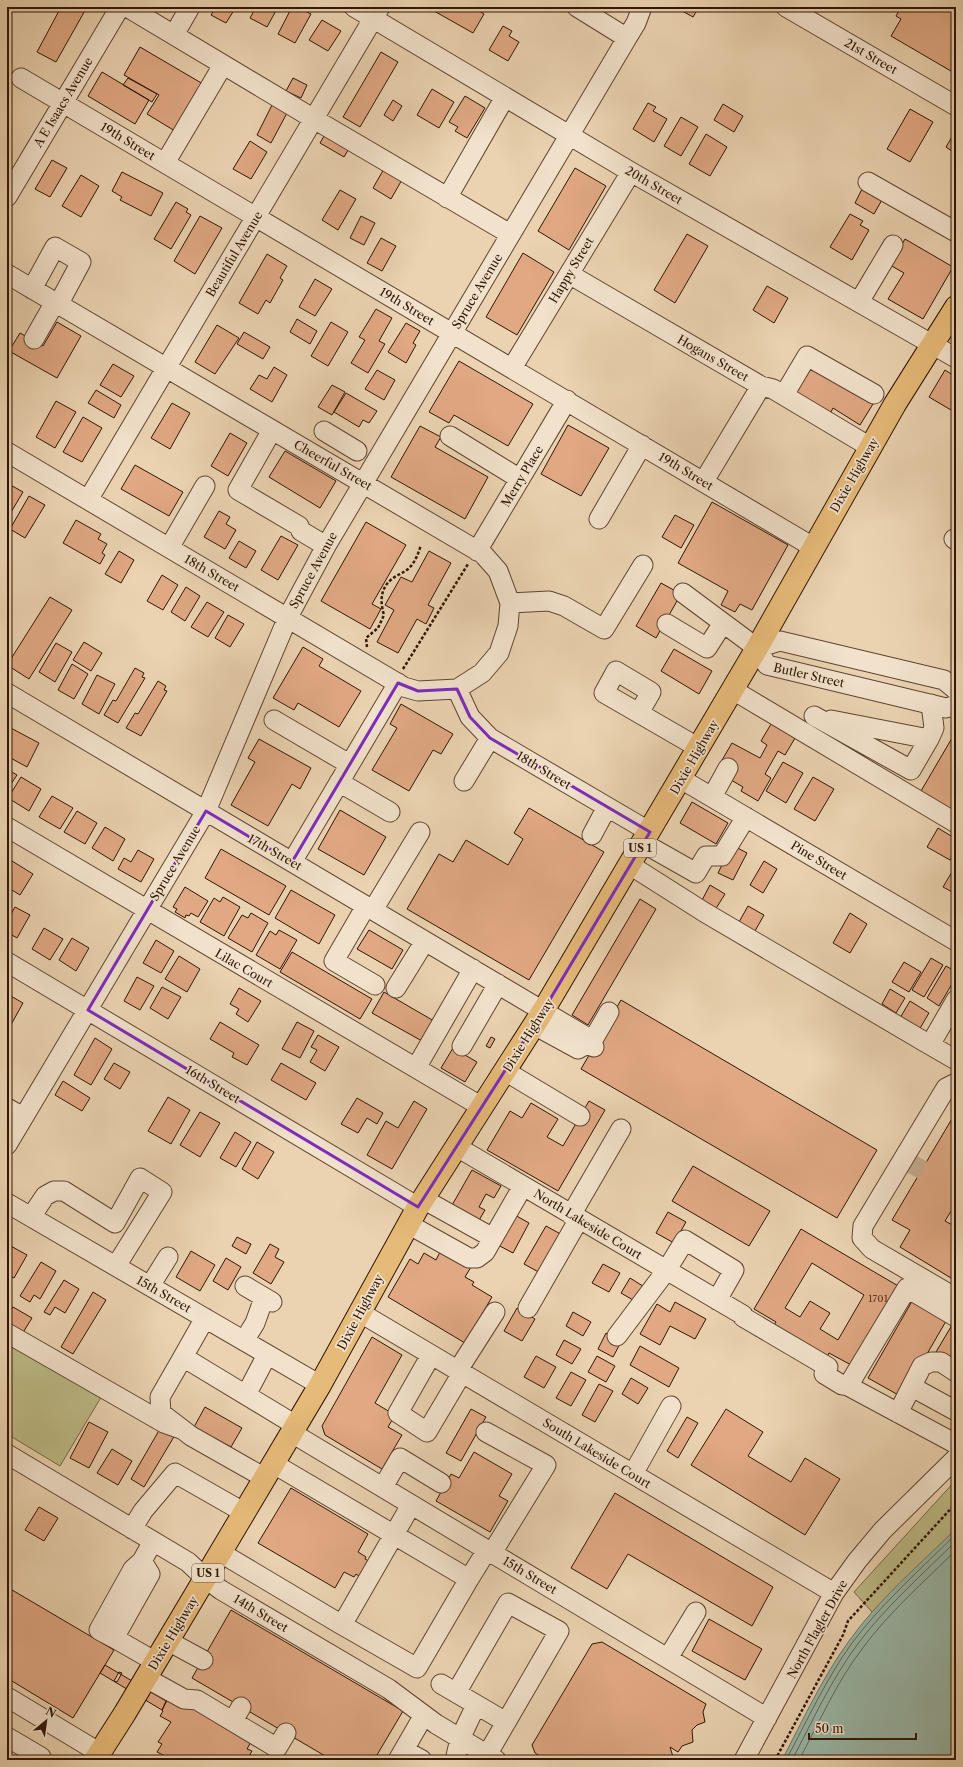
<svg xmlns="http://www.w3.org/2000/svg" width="963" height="1767" font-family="'Libre Caslon Text',serif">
<rect width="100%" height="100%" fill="#ebd3b1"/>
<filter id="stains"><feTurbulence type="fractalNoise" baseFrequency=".005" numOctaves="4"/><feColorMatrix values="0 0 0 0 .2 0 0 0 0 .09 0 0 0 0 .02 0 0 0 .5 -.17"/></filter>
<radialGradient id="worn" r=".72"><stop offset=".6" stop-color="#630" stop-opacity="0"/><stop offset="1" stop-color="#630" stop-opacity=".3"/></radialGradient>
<!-- green -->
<path fill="#bdbb87" stroke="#766846" d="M7,1338L103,1394L60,1466L7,1434Z
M956,1480V1529L872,1612L854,1592Z"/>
<!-- water -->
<path fill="#99b8a9" stroke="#6f7767" d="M956,1529V1760H782C803,1720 822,1678 849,1641C879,1599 919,1565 956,1529Z"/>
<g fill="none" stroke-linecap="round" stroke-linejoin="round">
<!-- shore -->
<path stroke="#646757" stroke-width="1" d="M786,1760C807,1721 826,1679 852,1643C882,1603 921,1569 956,1534
M792,1760C812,1722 831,1680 857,1645C885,1607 922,1575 956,1541
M799,1760C819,1723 836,1683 862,1649C889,1612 924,1582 956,1550"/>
</g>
<!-- building -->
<path fill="#e0a883" stroke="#301605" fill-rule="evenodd" d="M61,7H87L56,62L37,52Z
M216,7H236L226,23L211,15Z
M256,7H278L267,27L250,18Z
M292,7H297L311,14L295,43L278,34Z
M427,7H473L484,14L473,33Z
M675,7H699L693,17Z
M901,7H956V74L891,36L901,19L896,16Z
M322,20L341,31L328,51L309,40Z
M503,26L512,31L509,36L519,42L508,61L489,50Z
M140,47L203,84L175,131L147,114L159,95L124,75Z
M381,52L398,62L360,127L343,117Z
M102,72L149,100L135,124L88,96Z
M128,78L157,94L152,102L123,85Z
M293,78L307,85L301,98L286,91Z
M432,89L454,102L439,128L417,115Z
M465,96L485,108L467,138L455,131L458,127L449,122Z
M393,100L402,106L393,121L384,115Z
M648,103L656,107L653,111L667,119L654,142L633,129Z
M723,104L743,116L734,132L714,120Z
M272,105L287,113L271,143L257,135Z
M910,109L933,122L910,162L887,149Z
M681,117L698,127L681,156L664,146Z
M956,130V154L946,147Z
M327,131L351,145L344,157L320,143Z
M706,134L727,147L710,176L689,164Z
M250,141L267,152L251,179L233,169Z
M52,160L67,168L50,197L35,189Z
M385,167L403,178L391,199L373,188Z
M575,168L606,186L569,250L538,231Z
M122,172L163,193L151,216L120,200L122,197L112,191Z
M81,175L99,186L81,217L62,206Z
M863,187L883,198L874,214L855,203Z
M340,190L356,199L338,230L322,220Z
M176,202L188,209L186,212L191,215L171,249L154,239Z
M850,214L863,221L860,225L869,230L852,260L830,247Z
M200,216L222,228L195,274L174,261Z
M361,216L375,223L364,245L350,238Z
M687,234L708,246L675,303L654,290Z
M381,238L396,246L382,271L367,263Z
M905,239L953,267L923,319L888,299L904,273L890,265Z
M523,253L554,272L517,335L486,317Z
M267,254L287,266L280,278L283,280L270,303L266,300L258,314L239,303Z
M315,279L332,289L315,316L299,307Z
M767,286L788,298L774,323L753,310Z
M376,309L392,318L379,341L385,344L368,373L351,363L365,340L359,337Z
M297,319L317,331L310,344L290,332Z
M57,322L81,336L57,378L9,351L20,333L43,346Z
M331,322L348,332L328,366L311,356Z
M406,323L420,331L413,343L416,345L406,363L388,352Z
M217,325L239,338L215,374L195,362Z
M244,332L270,347L263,359L237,344Z
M459,361L533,404L508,446L454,415L449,423L429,412Z
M806,363L873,404L860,425L833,408L830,414L790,390Z
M113,364L134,376L121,397L100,385Z
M274,367L287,375L272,402L250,389L259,375L267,379Z
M377,370L395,380L384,400L365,389Z
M945,370L956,377V413L929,397Z
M332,385L345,392L332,415L318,407Z
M96,390L121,405L114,418L88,403Z
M346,393L377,411L369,423L363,420L359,427L334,412Z
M56,401L76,412L55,448L36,437Z
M172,403L190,413L170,449L151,438Z
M83,417L102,428L82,462L63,452Z
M568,425L609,448L581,496L541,474Z
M420,426L441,437L435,447L488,477L465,519L391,477Z
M230,433L247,443L228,476L211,466Z
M285,451L336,481L320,508L269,477Z
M135,465L183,492L169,516L121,489Z
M7,483L23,492L7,519Z
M29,496L45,505L25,538L10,529Z
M712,502L788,545L752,610L740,604L735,612L721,605L728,591L678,563Z
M219,511L230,517L226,524L236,530L225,549L204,537Z
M675,515L694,525L681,548L662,537Z
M76,520L101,534L98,539L107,544L102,553L105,555L100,564L63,543Z
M366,522L406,545L372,604L381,609L370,629L321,601Z
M281,536L298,545L278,580L261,570Z
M239,541L256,551L246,568L229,558Z
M119,551L134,560L121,583L105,574Z
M429,551L451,563L428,605L434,608L426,624L417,619L398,653L377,642L394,610L385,605L401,577L412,582Z
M162,575L178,585L163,610L147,601Z
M661,583L681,594L656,638L636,626Z
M186,587L200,596L185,621L171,612Z
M50,597L72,610L29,679L7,665Z
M207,602L224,612L208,637L191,627Z
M228,615L244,624L230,647L215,638Z
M84,642L102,653L91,671L73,660Z
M56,643L72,652L55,682L39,672Z
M303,647L323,659L319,666L361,691L339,727L298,703L294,710L273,698Z
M674,649L712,671L699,694L661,671Z
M72,664L88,674L74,699L58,690Z
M135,668L144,673L142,677L145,678L118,723L104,715L113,700L116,701Z
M97,675L115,684L99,714L82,704Z
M158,681L166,686L164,690L167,691L141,736L126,728L135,713L138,714Z
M401,704L453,734L441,754L433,750L409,791L372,770L397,728L390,724Z
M774,719L798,733L785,755L778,751L765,774L771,778L758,801L741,791L743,787L731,780L737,769L722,760L732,743L760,758L767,745L761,741Z
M7,726L39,743L27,767L7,756Z
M952,738L956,740V812L921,791Z
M259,739L311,768L300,789L292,784L268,826L231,805L255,762L248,758Z
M783,762L803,773L786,803L766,791Z
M7,769L17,775L7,790Z
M21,777L41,789L29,811L8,798Z
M813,777L834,789L815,821L794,809Z
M52,796L73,808L60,829L39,817Z
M692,802L728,823L716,844L680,823Z
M529,808L604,852L529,980L407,909L439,854L453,862L466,840L508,865L523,839L514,833Z
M340,810L386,837L364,875L318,849Z
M77,811L97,823L85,844L64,832Z
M105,827L125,839L113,861L92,848Z
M938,828L956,839V849L950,860L927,847Z
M732,845L747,853L733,880L718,873Z
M221,849L286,886L269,915L205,878Z
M138,850L154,859L141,882L118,869L124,858L131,862Z
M12,861L33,874L20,895L7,887V870Z
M764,861L777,869L763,893L750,885Z
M956,865V894L943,887Z
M710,885L725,894L715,910L701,902Z
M185,887L208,901L198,917L191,913L189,916L186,915L185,918L175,912L177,909L173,907Z
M291,890L335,915L319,944L275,918Z
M223,897L240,907L224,936L200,922L214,898L220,902Z
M640,899L656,909L588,1025L572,1015Z
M748,906L764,915L755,931L739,922Z
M15,907L30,915L17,938L7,932V921Z
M251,913L268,923L252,952L228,938L242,915L248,918Z
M850,913L867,924L850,953L833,943Z
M44,928L63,939L50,960L32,949Z
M279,930L297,940L280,969L256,955L270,931L276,935Z
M369,930L403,950L392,969L357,949Z
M72,938L89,948L76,971L59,960Z
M156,940L174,951L161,973L143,963Z
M292,952L372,999L360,1019L280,972Z
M179,956L200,969L187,992L165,979Z
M931,958L943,965L924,997L912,990Z
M904,962L921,972L909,992L892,982Z
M946,966L956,972V977L939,1006L927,998Z
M137,977L154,986L140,1010L124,1001Z
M162,987L181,997L168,1019L150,1008Z
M239,988L261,1001L248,1022L236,1014L239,1009L230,1004Z
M890,989L905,998L896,1013L882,1004Z
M384,992L434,1021L422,1041L372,1013Z
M9,995L23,1003L12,1023L8,1021L7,1022V999Z
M621,1000L877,1150L837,1218L581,1069Z
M910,1001L929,1013L919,1030L900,1018Z
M220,1022L259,1045L247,1065L232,1057L234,1053L210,1039Z
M297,1022L314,1031L300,1058L282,1049Z
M318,1035L339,1047L325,1071L310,1062L317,1050L311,1047Z
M491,1037L495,1039L490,1048L486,1046Z
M95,1038L112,1049L91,1085L74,1075Z
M453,1048L477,1062L465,1082L441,1068Z
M114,1063L130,1072L120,1089L104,1079Z
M281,1063L316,1083L306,1100L271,1080Z
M63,1081L90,1098L82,1111L55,1095Z
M168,1097L190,1110L171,1144L148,1131Z
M357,1098L383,1113L377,1124L367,1118L358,1133L341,1124Z
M414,1101L427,1109L392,1169L367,1155L386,1121L398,1128Z
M589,1101L605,1110L558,1191L487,1150L510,1111L522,1118L531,1103L558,1119L547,1137L563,1146Z
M200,1112L220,1123L200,1157L180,1145Z
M953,1117L956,1119V1203L945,1221L956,1227V1281L900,1247L910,1230L892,1220Z
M235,1132L251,1142L236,1167L220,1158Z
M257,1142L274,1152L258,1179L242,1169Z
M693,1166L770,1211L749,1246L672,1201Z
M472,1170L501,1186L494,1198L486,1194L479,1207L485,1210L478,1222L451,1207Z
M668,1212L686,1222L674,1243L656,1233Z
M513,1214L529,1223L513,1253L496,1244Z
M546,1226L566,1237L544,1275L524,1264Z
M801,1229L900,1287L853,1366L829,1353L825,1361L771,1330L776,1322L754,1309ZM812,1263L864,1295L838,1340L820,1329L830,1313L810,1301L800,1317L785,1308Z
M237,1237L251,1244L246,1254L232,1246Z
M270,1244L279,1249L275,1257L284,1262L271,1284L253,1273Z
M9,1245L27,1255L14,1278L7,1274V1248Z
M441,1250L471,1267L465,1277L474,1282L472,1285L492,1297L465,1343L388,1297L410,1259L418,1264L424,1253L436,1260Z
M191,1251L215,1265L200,1291L176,1277Z
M226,1258L241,1267L228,1290L213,1281Z
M41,1262L56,1271L40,1299L34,1295L30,1302L20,1296Z
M603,1264L620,1273L609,1292L592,1283Z
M630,1278L646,1288L638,1303L621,1293Z
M64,1280L79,1289L65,1313L55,1307L50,1315L44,1312Z
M93,1292L106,1300L73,1354L61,1347Z
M915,1296L949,1316L902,1397L868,1378Z
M675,1302L706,1319L695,1339L670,1326L660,1345L640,1334L657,1304L670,1312Z
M13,1307L32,1318L22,1334L7,1325V1317Z
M517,1308L535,1319L522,1341L504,1331Z
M573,1312L591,1322L583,1336L566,1326Z
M955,1320L956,1321V1364L936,1352Z
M606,1333L621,1342L613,1357L598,1349Z
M372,1337L402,1355L375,1403L395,1415L388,1427L402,1435L382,1469L325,1435L322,1426Z
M564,1340L581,1349L572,1364L556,1355Z
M640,1346L679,1368L669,1387L630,1365Z
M536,1356L556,1367L544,1388L524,1377Z
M597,1356L615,1366L606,1382L588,1372Z
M571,1372L586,1380L571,1406L556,1398Z
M631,1378L648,1388L638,1404L622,1394Z
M599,1384L613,1391L595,1422L582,1415Z
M205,1407L242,1428L231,1447L194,1427Z
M471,1409L486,1417L461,1461L446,1453Z
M726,1409L763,1432L748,1456L791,1482L805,1458L840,1479L805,1535L691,1465Z
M687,1417L698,1423L678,1458L667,1451Z
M89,1422L108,1432L89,1468L70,1458Z
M161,1427L175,1435L144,1487L131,1479Z
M112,1449L132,1461L118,1485L97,1473Z
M474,1452L512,1474L499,1496L508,1501L490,1532L436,1501L451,1474L459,1478Z
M291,1488L368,1534L358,1552L366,1557L365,1559L376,1565L366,1581L356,1574L354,1577L344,1572L335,1588L258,1543Z
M615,1493L773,1587L752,1626L628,1554L607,1589L571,1568Z
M39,1507L58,1518L44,1541L25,1530Z
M7,1587L114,1650L73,1718L7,1678Z
M231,1610L403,1711L374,1760H332L192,1678Z
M709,1619L762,1649L745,1680L692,1651Z
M602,1642L706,1704L703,1712L705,1722L697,1725L692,1730L693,1742L682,1746L678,1752L670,1747L674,1760H546L535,1753L532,1745L592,1644Z
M105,1665L166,1701L162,1710L100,1673Z
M119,1672L122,1673L117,1682L114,1681Z
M169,1697L183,1702L253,1738L247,1749L252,1751L248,1758L251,1760H160L163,1755L157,1752L162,1744L158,1742L171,1722L160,1716L163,1711L162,1710Z"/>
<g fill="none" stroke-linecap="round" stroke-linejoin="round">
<!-- minor-tunnel -->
<path stroke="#c6ad8f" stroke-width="19" stroke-dasharray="19 10" stroke-linecap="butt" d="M910,1174L919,1157"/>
<defs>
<path id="minor" d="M127,7L314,119L510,234
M354,7L631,172L956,358
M577,7L627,38
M786,7L956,106
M174,35L190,7
M21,78L813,547
M165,163L223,65
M868,182L956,232
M7,197L120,7
M447,198L505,97
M7,274L483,554L498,571L510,603L508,626L499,653L482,673L457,689L418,691L404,687L7,452
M569,274L761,386L773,389L870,447
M32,289L55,247L81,262L58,305
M859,302L893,245
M34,339L55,302
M512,368L631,172
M784,395L807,356L874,394
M272,430L238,490L299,526L301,531L326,546
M324,431L357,451
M450,436L520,479
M704,481L761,386
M88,500L380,7
M599,519L642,445
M954,539L956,540
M169,548L205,486
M477,551L567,400
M683,593L757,648L767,665L946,708L956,705
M510,603L549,601L564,606L604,629L643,565
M667,624L707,648L723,623
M757,648L780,641L944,680L956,690
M457,689L470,717L490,738L650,832
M733,690L956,823
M7,693L585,1036L587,1044L594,1047
M639,713L651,692L616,671L604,693L699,748
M814,716L911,770L929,739L934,728L931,704
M274,720L349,764
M831,720L929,739
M681,779L956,941
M464,781L490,738
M339,782L390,812
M712,797L728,768
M7,827L482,1107
M592,835L607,807
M643,843L696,873L706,856H722L746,817
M292,862L398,683
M630,865L704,912L930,1045
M366,906L334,961L375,985
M373,910L420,832
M7,962L418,1207
M396,988L425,941
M956,1000L930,1045L956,1060
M534,1025L578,1049L587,1044
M590,1045L609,1012
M462,1046L498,984
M416,1068L473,969
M505,1071L580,1116
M956,1083L946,1088L863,1226L862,1238L872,1249L956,1298
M7,1108L23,1117
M7,1145L206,811L288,617L326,546L627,38L636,23L642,7
M457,1147L743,1315
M423,1199L493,1238
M7,1203L320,1385
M571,1215L621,1129
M31,1217L45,1196L54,1191H64L115,1223L140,1178L162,1192L116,1266
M408,1224L469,1258H477L485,1252L523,1186
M150,1286L168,1257
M245,1286L272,1302
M528,1308L579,1219
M359,1312L834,1593
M743,1317L828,1367L824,1374L842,1385L848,1386
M956,1317L907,1288L848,1386L956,1444
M205,1318L183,1357L297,1426
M7,1333L164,1423L181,1429
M617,1336L666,1271L685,1240L734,1270L717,1300
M244,1341L255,1323L264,1298
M431,1355L398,1413L427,1432L462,1373
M183,1357L160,1397L161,1413L191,1436L265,1478
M458,1370L495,1312
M912,1387L956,1411
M246,1395L267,1355
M898,1413L922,1366L931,1362H941L956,1372
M486,1432L546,1465L492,1553
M292,1433L767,1718
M7,1454L188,1562L205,1578L221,1590L389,1689L436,1724L496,1760
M274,1464L469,1579L487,1550
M633,1474L671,1406
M383,1487L400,1458L441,1483
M411,1505L342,1625L417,1668L469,1579
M132,1529L143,1511L175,1473L245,1513
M153,1541L142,1561L150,1574L114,1638L156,1662
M221,1553L342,1625
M114,1638L99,1630L133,1569L142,1561
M168,1641L203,1660
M668,1658L696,1612
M146,1678L184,1699L197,1700L277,1748L286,1733
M441,1684L506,1722
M456,1693L508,1603L559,1631L487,1755
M7,1697L100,1753
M233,1721L241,1707
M7,1737L41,1757
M404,1750L422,1760
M398,1760L424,1715
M455,1760L460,1739L476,1705
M744,1760L834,1593L857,1561L883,1530L956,1458"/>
<path id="major" d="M95,1760L125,1713L320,1385L418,1207L543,1011L757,648L895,404L956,307"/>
</defs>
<!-- minor casing -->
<use href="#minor" stroke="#5f4530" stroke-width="21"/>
<!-- major casing -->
<use href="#major" stroke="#301605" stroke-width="24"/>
<!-- path -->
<path stroke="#301605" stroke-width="2.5" stroke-dasharray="3 2" stroke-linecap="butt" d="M367,647L366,638L378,628L384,615C380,602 380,588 392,579C397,575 403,573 408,569C415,563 418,554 421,545
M403,669L468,564
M775,1760L843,1635L848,1621L956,1503"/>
<!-- minor -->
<use href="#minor" stroke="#f2e2cc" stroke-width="19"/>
<!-- major -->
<use href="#major" stroke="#e6ba78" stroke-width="22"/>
<defs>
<path id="rail" d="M7,13L9,7"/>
</defs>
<!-- rail casing -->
<use href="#rail" stroke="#301605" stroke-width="4.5"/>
<!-- rail -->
<use href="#rail" stroke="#f2e2cc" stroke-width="3" stroke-dasharray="9" stroke-linecap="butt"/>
</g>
<!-- marked area -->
<path fill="none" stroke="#7b2cbf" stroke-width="3" stroke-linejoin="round" d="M398,683L418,691L457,689L470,717L490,738L650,832L543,1011L418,1207L88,1010L206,811L292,862Z"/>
<g text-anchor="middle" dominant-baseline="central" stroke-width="3.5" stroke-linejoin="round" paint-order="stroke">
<!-- number labels -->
<g font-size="10" fill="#5c3a24">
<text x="878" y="1298">1701</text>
</g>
<!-- shield labels -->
<g fill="#f2e2cc" stroke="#6a5341" stroke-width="1">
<rect x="624" y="839" width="32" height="18" rx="3"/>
<rect x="192" y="1564" width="32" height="18" rx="3"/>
</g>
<g font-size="11" font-weight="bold" fill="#301605">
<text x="640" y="848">US 1</text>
<text x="208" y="1573">US 1</text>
</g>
<!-- street labels -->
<g font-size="12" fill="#301605" stroke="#f2e2cc">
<text transform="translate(871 56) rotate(30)">21st Street</text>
<text transform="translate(63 102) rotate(-59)">A E Isaacs Avenue</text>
<text transform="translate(128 141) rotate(31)">19th Street</text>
<text transform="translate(654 185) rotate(30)">20th Street</text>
<text transform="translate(234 254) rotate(-59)">Beautiful Avenue</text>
<text transform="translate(571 270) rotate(-59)">Happy Street</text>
<text transform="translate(477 291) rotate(-59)">Spruce Avenue</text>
<text transform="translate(407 306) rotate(31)">19th Street</text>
<text transform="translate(713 358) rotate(30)">Hogans Street</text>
<text transform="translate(333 465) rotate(30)">Cheerful Street</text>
<text transform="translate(686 471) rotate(31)">19th Street</text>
<text transform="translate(854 475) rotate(-60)">Dixie Highway</text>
<text transform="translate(522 476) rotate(-59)">Merry Place</text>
<text transform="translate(313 570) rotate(-61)">Spruce Avenue</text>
<text transform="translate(212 573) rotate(30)">18th Street</text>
<text transform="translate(809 675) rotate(13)">Butler Street</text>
<text transform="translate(694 757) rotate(-60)">Dixie Highway</text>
<text transform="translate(544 770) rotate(31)">18th Street</text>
<text transform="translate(275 852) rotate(30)">17th Street</text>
<text transform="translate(819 860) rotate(31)">Pine Street</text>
<text transform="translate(175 863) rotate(-59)">Spruce Avenue</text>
<text transform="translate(244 968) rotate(30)">Lilac Court</text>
<text transform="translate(528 1035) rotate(-58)">Dixie Highway</text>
<text transform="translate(213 1084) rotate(31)">16th Street</text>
<text transform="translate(588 1224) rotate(31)">North Lakeside Court</text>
<text transform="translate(164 1294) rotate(30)">15th Street</text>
<text transform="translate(360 1312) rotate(-62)">Dixie Highway</text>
<text transform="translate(597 1453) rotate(31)">South Lakeside Court</text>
<text transform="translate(530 1575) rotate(31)">15th Street</text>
<text transform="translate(261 1613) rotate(31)">14th Street</text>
<text transform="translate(817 1629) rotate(-61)">North Flagler Drive</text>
<text transform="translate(173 1633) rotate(-59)">Dixie Highway</text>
</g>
</g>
<!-- margin -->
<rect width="963" height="1767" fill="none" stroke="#ebd3b1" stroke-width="24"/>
<rect x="8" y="8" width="947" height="1751" fill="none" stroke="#301605" stroke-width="2"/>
<rect x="12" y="12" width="939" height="1743" fill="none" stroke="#301605"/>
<!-- north arrow -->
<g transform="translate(46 1721) rotate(29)" stroke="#f2e2cc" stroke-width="3" paint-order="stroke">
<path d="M0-3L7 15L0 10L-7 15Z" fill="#301605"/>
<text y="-6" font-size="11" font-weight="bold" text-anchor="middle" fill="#301605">N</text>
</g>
<!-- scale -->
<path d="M809 1733v6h107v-6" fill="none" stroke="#301605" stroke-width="2"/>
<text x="815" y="1733" font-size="12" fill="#301605" stroke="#f2e2cc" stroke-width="3" paint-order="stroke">50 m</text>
<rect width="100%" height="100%" filter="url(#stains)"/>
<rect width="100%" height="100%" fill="url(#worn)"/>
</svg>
